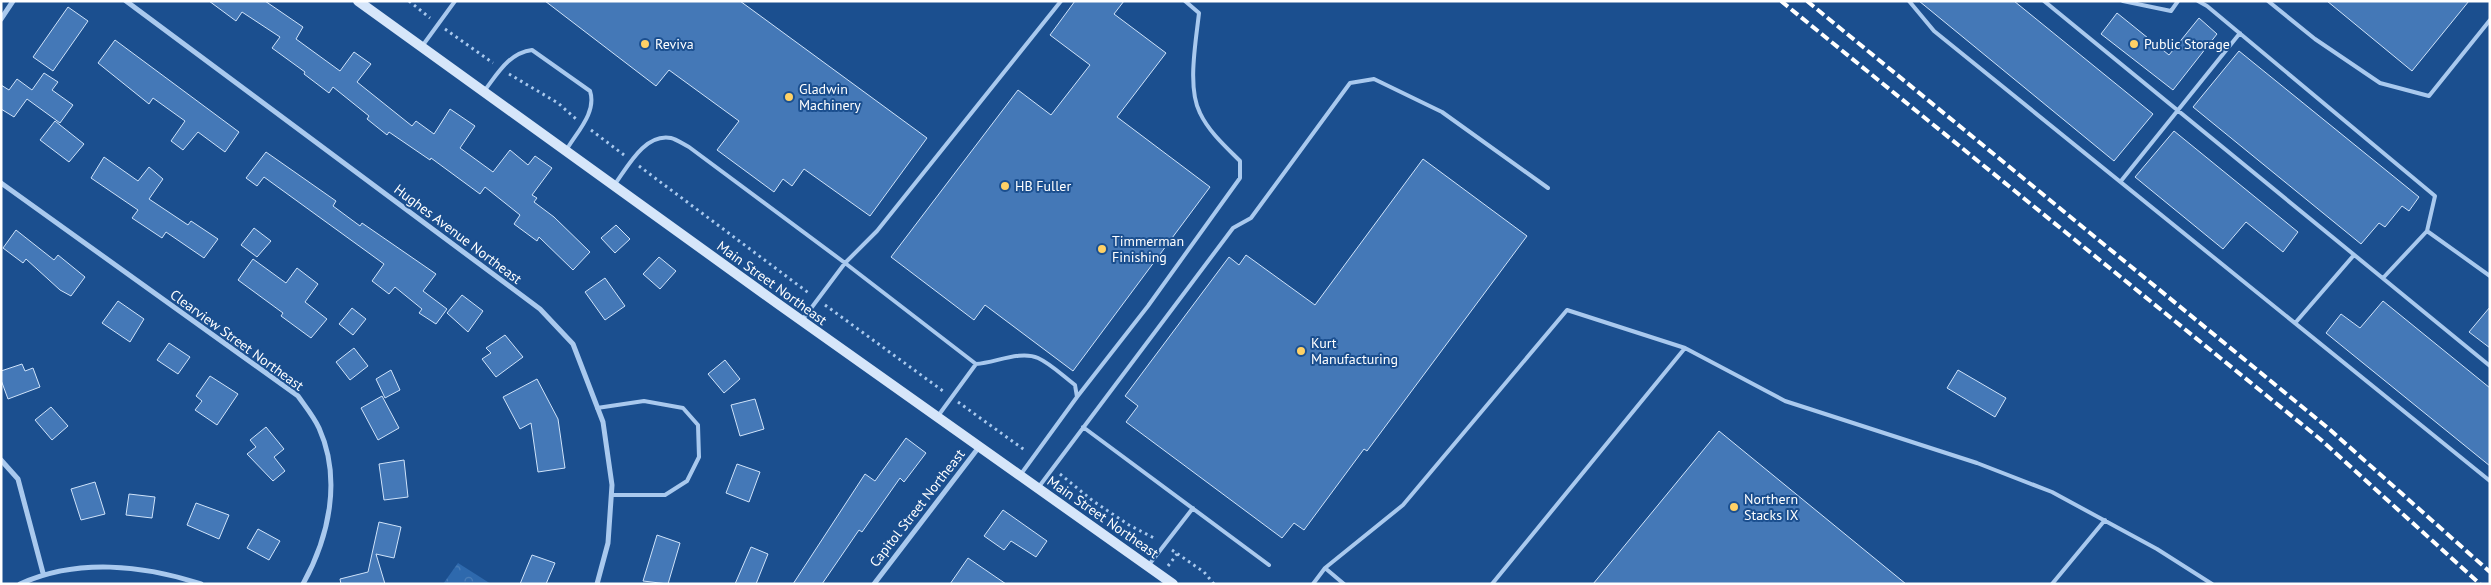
<svg xmlns="http://www.w3.org/2000/svg" width="2491" height="585" font-family="'PT Sans',sans-serif">
<defs>
<pattern id="park-crowns" width="20" height="18" patternUnits="userSpaceOnUse" patternTransform="scale(1.25)"><rect width="20" height="18" fill="#2e69ad"/><path d="M2 6a3 3 0 1 1 6 0M12 15a3 3 0 1 1 6 0" fill="none" stroke="#4d80b9"/></pattern>
</defs>
<rect width="100%" height="100%" fill="#1b4f8f"/>
<!-- park -->
<path fill="url(#park-crowns)" d="M458,563L491,584H443Z"/>
<!-- building -->
<path fill="#4478b7" stroke="#cfe3fa" d="M209,1H265L303,27L296,39L340,71L354,52L371,64L357,82L412,126L416,121L434,134L450,109L475,126L460,148L493,172L510,150L528,165L535,156L552,168L532,195L537,198L534,202L554,217L590,252L573,270L539,237L537,241L514,224L520,215L485,187L480,194L431,158L430,160L389,132L387,135L367,119L369,116L333,87L329,93L304,74L305,72L272,48L280,37L242,12L236,21Z
M545,1H740L927,138L870,216L804,169L792,186L783,179L774,192L717,150L739,121L669,70L656,86Z
M1075,1H1124L1114,14L1166,53L1117,117L1210,187L1073,371L985,305L974,320L891,257L1018,90L1051,115L1090,65L1050,35Z
M1919,1H2014L2153,114L2114,161Z
M2327,1H2469L2412,71Z
M68,7L88,21L53,71L33,57Z
M2117,13L2169,55L2199,18L2217,34L2173,90L2101,34Z
M115,40L239,132L225,152L198,132L183,150L171,141L185,121L153,98L149,104L98,63Z
M2239,51L2419,197L2409,211L2402,206L2385,227L2379,223L2361,244L2193,107Z
M44,73L58,82L52,90L73,105L60,123L27,99L14,117L1,109V85L9,90L17,79L32,90Z
M55,121L84,144L69,162L40,140Z
M2174,131L2298,232L2283,252L2246,222L2223,249L2135,177Z
M266,152L336,201L333,206L360,226L362,223L436,274L423,291L447,309L436,324L419,313L422,309L395,287L389,294L372,281L384,264L264,177L257,186L246,178Z
M104,157L138,181L149,167L163,179L149,199L188,225L191,221L218,239L204,258L166,232L162,238L132,218L138,210L91,178Z
M1423,159L1527,236L1367,451L1364,449L1304,530L1294,523L1282,538L1126,422L1138,406L1125,396L1229,257L1239,265L1246,255L1315,305Z
M616,225L630,239L615,253L601,238Z
M254,228L271,241L257,257L241,245Z
M16,230L54,260L58,255L85,277L71,296L60,290L26,259L23,263L3,248Z
M659,257L676,271L660,289L643,274Z
M253,259L286,283L297,268L318,284L305,302L327,319L311,338L281,316L283,313L238,280Z
M605,278L625,306L605,320L585,292Z
M462,295L483,311L468,332L447,313Z
M118,301L144,319L130,342L102,323Z
M2383,301L2490,388V466L2326,333L2341,314L2360,328Z
M2490,307V348L2469,332Z
M352,308L366,319L353,335L339,324Z
M505,335L523,357L496,377L482,359L491,353L486,348Z
M169,343L190,357L178,374L157,360Z
M354,348L368,366L350,380L336,362Z
M725,360L740,379L724,393L708,374Z
M22,364L25,371L33,368L40,387L8,399L1,380V371Z
M391,370L400,390L385,398L376,379Z
M1958,370L2006,398L1995,417L1947,388Z
M210,376L238,394L217,425L195,410L202,401L196,396Z
M537,379L558,419L565,468L538,472L531,423L520,429L503,397Z
M382,396L399,428L378,440L361,408Z
M755,399L764,429L740,436L731,405Z
M51,407L68,426L52,440L35,420Z
M266,427L284,449L274,457L285,471L273,481L247,454L256,447L250,440Z
M1719,431L1906,584H1593Z
M906,438L926,453L904,482L900,478L862,532L859,530L822,584H793L865,474L875,481Z
M404,460L408,497L384,500L379,464Z
M737,464L760,472L749,502L726,493Z
M95,482L105,514L81,520L71,489Z
M129,494L155,497L152,518L126,515Z
M196,503L229,515L219,539L187,525Z
M1003,510L1047,541L1036,557L1011,541L1004,550L984,536Z
M379,522L401,527L394,558L376,554L385,584H341L340,579L368,572Z
M258,529L280,541L269,560L247,548Z
M657,535L680,543L668,584L643,581Z
M751,547L768,554L756,584H735Z
M532,555L555,563L546,584H520Z
M968,558L1006,584H950Z"/>
<g fill="none" stroke-linecap="round" stroke-linejoin="round">
<!-- path -->
<path stroke="#a9c9ee" stroke-width="3" stroke-dasharray="2.5 4" stroke-linecap="butt" d="M409,1L430,18
M445,29L493,63
M509,74L558,103L576,119
M591,130L624,155
M639,166L810,294
M825,305L943,391
M958,402L1026,451
M1060,474L1093,501L1129,525L1156,539
M1172,550L1204,572L1214,584
M1168,566L1177,554"/>
<!-- lane -->
<path stroke="#a9c9ee" stroke-width="4" d="M1909,1L1934,31L2490,481
M2044,1L2490,366
M2123,1L2171,11L2178,1
M2198,1L2207,6L2435,196L2427,231L2490,276
M2268,1L2315,39L2380,83L2429,96L2490,20
M423,45L455,1
M485,90C498,73 509,53 532,50L590,91C597,112 577,132 567,149
M2121,181L2240,33
M615,184C628,166 645,133 671,138C676,139 683,144 689,147L845,263L976,364C995,363 1020,350 1038,358C1049,363 1060,373 1070,381L1075,385L1077,397L1021,474
M2383,278L2427,231
M803,319L845,263L877,231L1061,1
M2296,322L2354,255
M1077,397L1148,306L1240,178V161C1226,147 1209,132 1200,113C1187,88 1196,41 1199,13L1185,1
M597,408L644,401L683,408L698,425L699,457L687,481L665,495H611
M938,416L976,364
M1083,427L1269,565
M1038,488L1233,228L1251,218L1350,83L1374,79L1442,112L1548,188
M1148,566L1193,508
M1325,568L1344,584
M1313,584L1325,568L1403,505L1567,310L1685,348L1785,401L1977,463L2052,492L2157,549L2212,584
M1492,584L1685,348
M2052,584L2105,520"/>
<!-- street -->
<path stroke="#a9c9ee" stroke-width="5" d="M126,1L540,309L573,344L603,422L612,485L608,543L597,584
M1,19L13,1
M1,183L298,396C305,406 314,417 319,428C342,479 329,537 303,584
M1,460L18,479L43,573
M20,584C77,558 143,565 201,584
M874,584L979,447"/>
<!-- secondary -->
<path stroke="#d6e6fa" stroke-width="10" d="M358,1L781,306L1173,584"/>
<!-- rail -->
<path stroke="#fff" stroke-width="4" stroke-dasharray="9 4" stroke-linecap="butt" d="M1781,1L2320,439L2480,584
M1807,1L2328,428L2490,572"/>
</g>
<!-- markers -->
<g fill="#ffd166" stroke="#1b4f8f" stroke-width="2">
<circle cx="645" cy="44" r="5"/>
<circle cx="2134" cy="44" r="5"/>
<circle cx="789" cy="97" r="5"/>
<circle cx="1005" cy="186" r="5"/>
<circle cx="1102" cy="249" r="5"/>
<circle cx="1301" cy="351" r="5"/>
<circle cx="1734" cy="507" r="5"/>
</g>
<g text-anchor="middle" dominant-baseline="central" stroke-width="4" stroke-linejoin="round" paint-order="stroke">
<!-- poi labels -->
<g font-size="14" fill="#fff" stroke="#1b4f8f" text-anchor="start">
<text x="655" y="44">Reviva</text>
<text x="2144" y="44">Public Storage</text>
<text x="799" y="89">Gladwin<tspan x="799" dy="16">Machinery</tspan></text>
<text x="1015" y="186">HB Fuller</text>
<text x="1112" y="241">Timmerman<tspan x="1112" dy="16">Finishing</tspan></text>
<text x="1311" y="343">Kurt<tspan x="1311" dy="16">Manufacturing</tspan></text>
<text x="1744" y="499">Northern<tspan x="1744" dy="16">Stacks IX</tspan></text>
</g>
<!-- street labels -->
<g font-size="14" fill="#fff" stroke="#1b4f8f">
<text transform="translate(458 234) rotate(37)">Hughes Avenue Northeast</text>
<text transform="translate(772 283) rotate(36)">Main Street Northeast</text>
<text transform="translate(237 340) rotate(36)">Clearview Street Northeast</text>
<text transform="translate(917 508) rotate(-52)">Capitol Street Northeast</text>
<text transform="translate(1103 517) rotate(35)">Main Street Northeast</text>
</g>
</g>
<!-- border -->
<rect width="2491" height="585" fill="none" stroke="#ffffff" stroke-width="5"/>
</svg>
